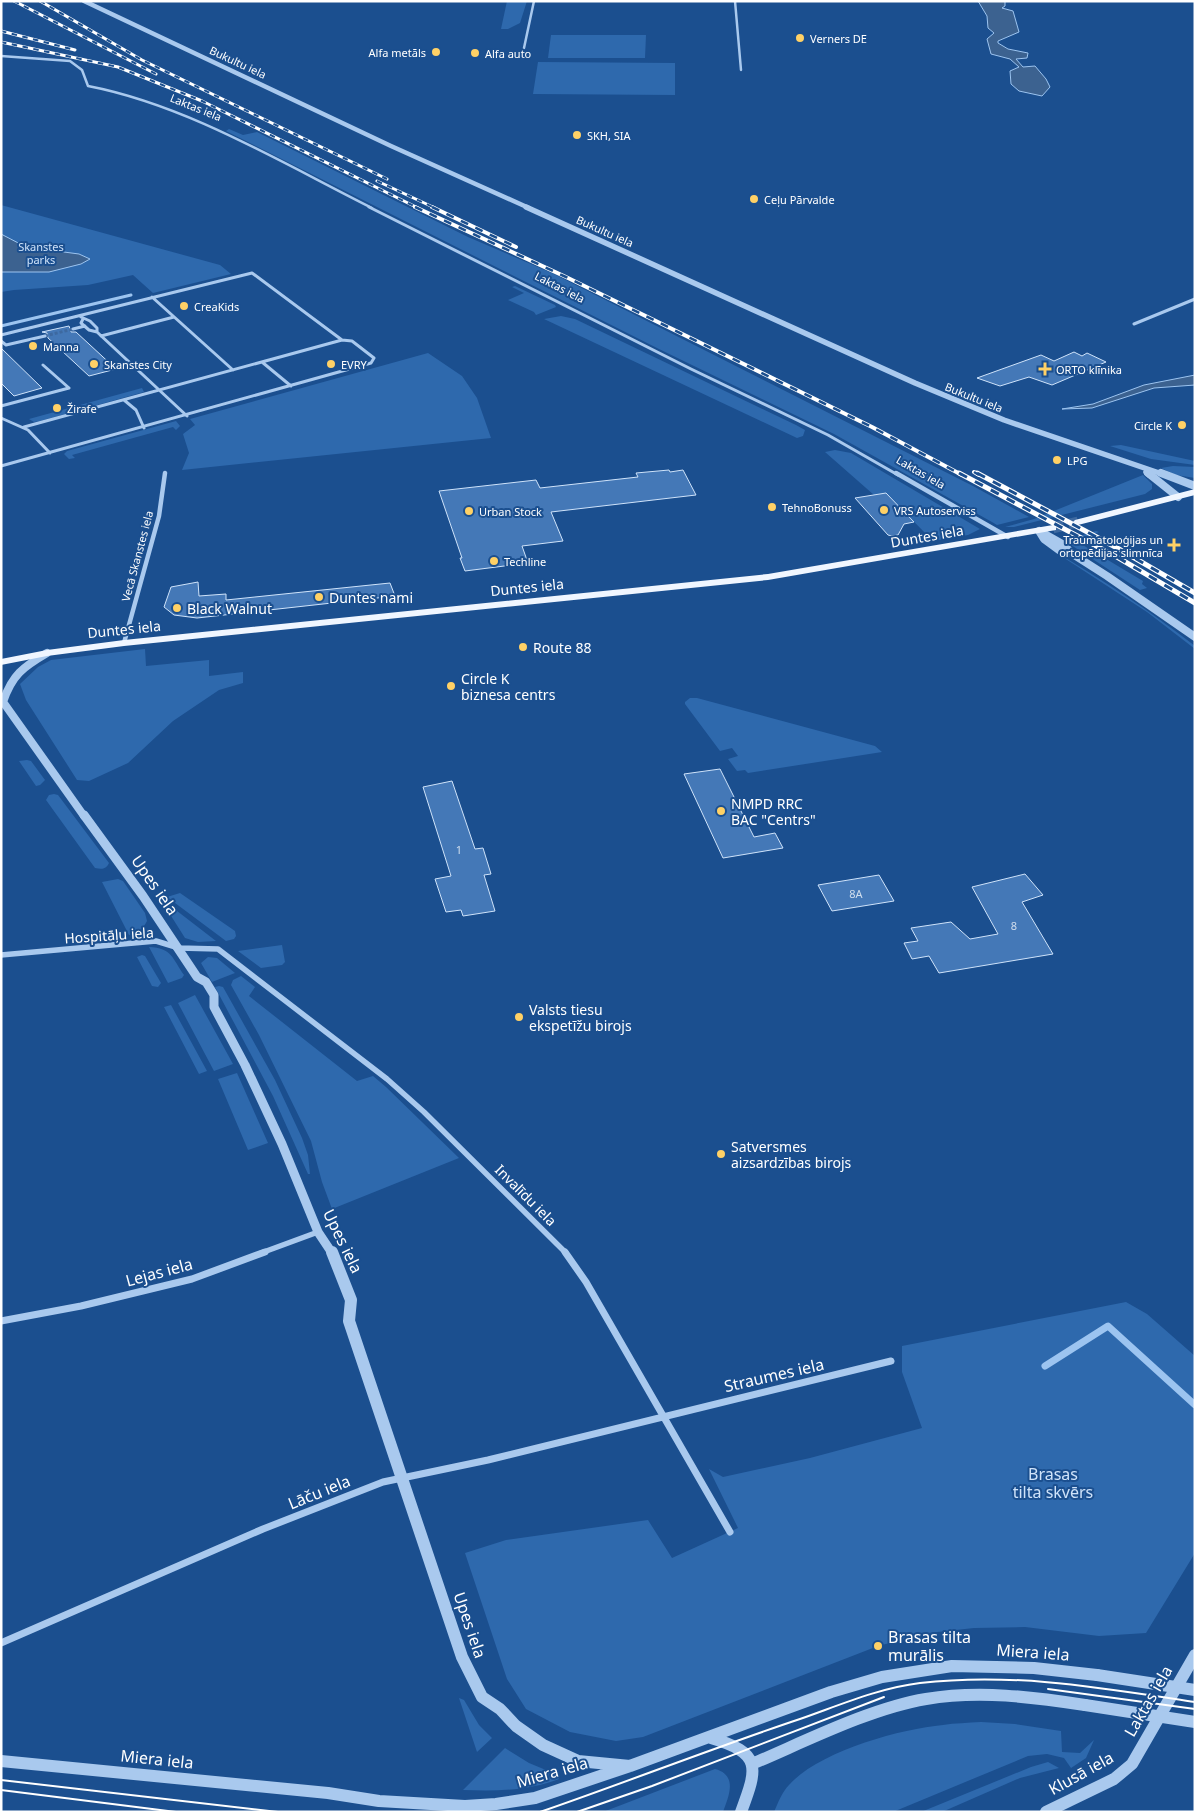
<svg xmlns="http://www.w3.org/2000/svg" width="1196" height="1813" font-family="'Noto Sans',sans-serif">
<rect width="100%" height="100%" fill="#1b4f8f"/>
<!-- green -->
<path fill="#2e69ad" d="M507,1H527L520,23L508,29H501Z
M551,35H646L645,58H548Z
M538,62L675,63V95L533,94Z
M229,129L243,135L257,132L468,237L552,273L973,486L1029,517L997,525L992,522L834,434L659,349L226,131Z
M1,205L220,265L231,274L153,293L133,275L88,285L14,290L1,292Z
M515,286L555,305L556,307L536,315L534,312L508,300L524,293L512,287Z
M561,316L575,319L796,425L805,430L803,436L797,438L544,319Z
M428,353L462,376L477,398L491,438L182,470L189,453L183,434L195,425L190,419Z
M142,388L144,392L40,421L34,422L29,419Z
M176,421L180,426L176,430L173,427L72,455L75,458L69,459L64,454L67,451Z
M1121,445L1195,461V465L1151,459L1110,446Z
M835,450L851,453L980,529L968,535L927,542L920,536L926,534L886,493L874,495L825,452Z
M1173,466L1195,467V478L1176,475L1161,468Z
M1143,475L1152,484V489L1145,494L1014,527H1005L1034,519Z
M1096,531L1099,532L1076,541L1143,581L1142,584L1147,588L1140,590L1068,543L1073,538Z
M1052,550C1102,579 1149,610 1195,646V649L1147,612Z
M145,649L146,666L209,660V676L243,672V683L219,690L173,721L128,763L89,781L77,780L26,700L20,684L38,667L51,660Z
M690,698H697L875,746L882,752L748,773L745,770L737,771L728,759L738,756L732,748L720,751L685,704V702Z
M27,760L31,761L45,780L40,785L36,786L19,761Z
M54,794L58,795L109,863C106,870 101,869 95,868L46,800L49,795Z
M118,879L123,881L145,913L147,921C143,929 138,933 129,935L102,882Z
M180,893L235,931L236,936L234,939L226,941L167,897Z
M161,900L168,904L216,941L198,942L185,938Z
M282,945L285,962L282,965L261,968L238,951Z
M149,947C172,948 172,958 184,975L182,978L168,983Z
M142,955L145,956L161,983L158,987L152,986L137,957Z
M208,957L217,958L235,973L212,982L201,963Z
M241,976L255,987L249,996L357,1081L373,1076L386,1087L459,1158L332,1209L322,1182L311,1141L259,1035L231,985L233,980Z
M219,986L223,987L275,1080L302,1138L308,1155L310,1174H308L273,1096L215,987Z
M195,995L233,1064L214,1071L178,1003Z
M171,1005L207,1071L199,1074L164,1007Z
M237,1073L268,1143L248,1150L218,1079Z
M1126,1302L1147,1314L1195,1356V1553L1146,1633L1099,1636L1025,1627L974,1628L928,1633L878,1646L643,1737L616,1741L570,1732L526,1709L507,1679L465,1553L506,1540L648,1520L672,1558L738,1528L709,1469L723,1477L810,1458L922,1428L902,1372V1346Z
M459,1698L464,1700L479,1725L492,1738L477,1752Z
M981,1722L1015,1724L1061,1731L1062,1752L1080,1753L1094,1740L1086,1758L1071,1768L1064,1758L1047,1754L1028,1756L893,1812H774C778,1803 782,1792 789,1785C818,1752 899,1729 943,1725C955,1723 968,1723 981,1722Z
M505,1748L529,1763L558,1775L559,1779C528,1791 497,1791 463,1790Z
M1048,1762L1059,1768L1020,1778L942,1812H921L1031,1767Z
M715,1769C738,1775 729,1796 723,1812H603Z"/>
<!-- water -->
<path fill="#3c6290" stroke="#9cc4f0" d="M978,1H1005V6L1002,8L1013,11L1019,32L998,41V43L1008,49L1028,53L1027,58L1016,59L1023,67L1035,66L1046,79L1050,87L1042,96L1019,91L1011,84L1010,71L1019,67L1010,59L991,54L987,39L994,33L988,28L987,16Z
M1,234L26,247L79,254L90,259L81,264L49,272H1Z
M1195,375V385L1154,388L1092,408L1062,409L1093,404L1144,385Z"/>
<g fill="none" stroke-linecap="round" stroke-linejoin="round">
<!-- stream-far1 -->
<path stroke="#9cc4f0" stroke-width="3" d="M1,326L131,295"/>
<!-- stream -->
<path stroke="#9cc4f0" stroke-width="7" d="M1045,1366L1108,1326L1195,1405"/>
</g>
<!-- building -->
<path fill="#4478b7" stroke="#cfe3fa" d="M69,326L71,332H76L116,369L89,376L48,338L47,333L42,332Z
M1,348L42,388L14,396L1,383Z
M1074,352L1082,356L1087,353L1106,362L1052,385L1029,377L1000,386L977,378L1041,355L1054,361Z
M669,470L670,472L683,470L696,495L551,512L563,541L522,546L528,563L465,571L460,558H462L439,491L536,480L540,488L638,477L636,473Z
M886,493L914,522L904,524L898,535L892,536L888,535L855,498Z
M198,582L199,596L226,594V600L390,583L395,596L197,618L174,615L164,607L171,587Z
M720,769L754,837L775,833L783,848L723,858L684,774Z
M452,781L475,849L483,848L491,874L484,875L495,911L463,916L461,910L446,912L435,879L451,876L423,787Z
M1025,874L1043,895L1022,902L1053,954L939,973L929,956L912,959L904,943L918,941L911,928L951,922L970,939L998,934L972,887Z
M879,875L894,901L832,911L818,885Z"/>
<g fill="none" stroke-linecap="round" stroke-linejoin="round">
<!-- minor-tunnel -->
<path stroke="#3d69a0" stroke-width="3" stroke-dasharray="3 2" stroke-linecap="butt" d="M45,336L73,329"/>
<!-- primary-tunnel -->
<path stroke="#3d69a0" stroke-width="11" stroke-dasharray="11 5" stroke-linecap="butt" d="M1053,528L1078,522"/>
<!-- minor-far4 -->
<path stroke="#a9c9ee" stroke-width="2.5" d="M735,1L741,70
M524,48L534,1
M1,56L70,61L82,70L88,86C187,105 282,163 372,208"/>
<!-- minor-far3 -->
<path stroke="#a9c9ee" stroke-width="3" d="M369,207L691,369L828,435L898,475
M152,297L233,370
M81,317L90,321L97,328V332
M83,319L81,323L89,330L97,332L187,416
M1134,324L1195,299
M73,329L85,326
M1,335L252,273L342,340
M101,336L174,317
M1,341L6,345L45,336
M262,362L291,386
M43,365L69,388
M124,400L136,410L144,428
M1,406L69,388
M1,418L28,430L50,453
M1,466L371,363L374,358L352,341L342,340L24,427"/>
<!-- minor-far2 -->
<path stroke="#a9c9ee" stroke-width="4.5" d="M896,473L1008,537
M124,643L159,516L165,473"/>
<!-- minor-far1 -->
<path stroke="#a9c9ee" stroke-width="5.5" d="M1,955L156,941L179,948L218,949L387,1079L424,1112L566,1253
M261,1253L318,1232"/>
<!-- minor -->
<path stroke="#a9c9ee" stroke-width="7" d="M565,1252L586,1282L730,1532
M1,1321L81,1306L192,1279L265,1252
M1,1643L263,1529L383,1482L488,1460L891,1361"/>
<!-- tertiary-far4 -->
<path stroke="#a9c9ee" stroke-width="4.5" d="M84,1L391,146L529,208"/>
<!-- tertiary-far3 -->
<path stroke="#a9c9ee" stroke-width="5.5" d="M526,207L915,383L1004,420L1165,475
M1146,472L1149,475"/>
<!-- tertiary-far2 -->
<path stroke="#a9c9ee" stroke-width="8" d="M1148,473L1178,497
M1161,473L1195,486
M1039,531L1044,539L1059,550L1071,553L1107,576L1195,637
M1041,532L1064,545L1071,553
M1,699L84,816
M3,702C12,675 23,667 47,653"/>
<!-- tertiary-far1 -->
<path stroke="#a9c9ee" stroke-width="9" d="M84,815L143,896L197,977L206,982L214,995V1007L245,1065L282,1144L318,1232L332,1253"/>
<!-- tertiary -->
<path stroke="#a9c9ee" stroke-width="12" d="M332,1252L351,1300L349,1321L462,1657L482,1697L500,1709L516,1726L543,1745L578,1761L630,1766
M711,1738C762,1753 758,1767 741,1812
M1,1761L328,1793L379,1801L465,1806L496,1804L535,1798L630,1766L831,1692L882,1677L952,1666L1034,1668L1097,1675
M752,1764C804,1742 871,1708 926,1699C979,1690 1033,1697 1085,1705
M1046,1812L1114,1779L1132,1764L1195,1655"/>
<!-- primary -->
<path fill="#f0f6ff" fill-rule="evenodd" d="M1195,489V495L1078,525L1073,522L1075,520Z
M1053,525L1056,526V530L768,580L124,646L47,656L1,665V659L47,650L124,640L768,574Z"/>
<!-- tram -->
<path stroke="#fff" stroke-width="2" d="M1048,1689L1195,1709
M1,1780L278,1812
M1,1790L176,1812
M540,1812C627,1782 713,1748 800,1719C840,1705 879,1688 920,1683C1013,1672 1103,1688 1195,1702
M577,1812L652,1786L884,1697"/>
<defs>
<path id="rail-far2" d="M14,1L156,74
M40,1L142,60L387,179
M1,31L75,50
M1,42L118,67L202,101L418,208
M377,181L435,208"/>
<path id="rail-far1" d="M415,207L566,277L872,427L962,475
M432,207L516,247
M974,472L979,475"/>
<path id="rail" d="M959,473L1117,557L1195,603
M977,473L1119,549L1195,593"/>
</defs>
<!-- rail-far2 casing -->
<use href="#rail-far2" stroke="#fff" stroke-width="3"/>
<!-- rail-far1 casing -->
<use href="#rail-far1" stroke="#fff" stroke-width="4"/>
<!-- rail casing -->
<use href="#rail" stroke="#fff" stroke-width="5"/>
<!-- rail-far2 -->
<use href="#rail-far2" stroke="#1b4f8f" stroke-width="2" stroke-dasharray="5.5" stroke-linecap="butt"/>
<!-- rail-far1 -->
<use href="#rail-far1" stroke="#1b4f8f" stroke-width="2.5" stroke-dasharray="8" stroke-linecap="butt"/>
<!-- rail -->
<use href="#rail" stroke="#1b4f8f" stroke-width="3" stroke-dasharray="9" stroke-linecap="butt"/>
<!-- tertiary-bridge -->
<path stroke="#a9c9ee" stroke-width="12" d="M1097,1675L1195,1690
M1085,1705L1195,1722"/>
</g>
<!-- markers -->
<g fill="#ffd166" stroke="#1b4f8f" stroke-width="2">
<circle cx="800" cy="38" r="5"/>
<circle cx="436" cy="52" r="5"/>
<circle cx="475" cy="53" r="5"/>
<circle cx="577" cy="135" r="5"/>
<circle cx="754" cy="199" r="5"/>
<circle cx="184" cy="306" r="5"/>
<circle cx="33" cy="346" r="5"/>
<circle cx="94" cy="364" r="5"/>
<circle cx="331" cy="364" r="5"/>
<path d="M1042.5 361.5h5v5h5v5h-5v5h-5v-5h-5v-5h5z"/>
<circle cx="57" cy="408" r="5"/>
<circle cx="1182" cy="425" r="5"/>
<circle cx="1057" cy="460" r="5"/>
<circle cx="772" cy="507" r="5"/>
<circle cx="884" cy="510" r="5"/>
<circle cx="469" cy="511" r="5"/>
<path d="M1171.5 537.5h5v5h5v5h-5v5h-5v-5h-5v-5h5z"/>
<circle cx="494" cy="561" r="5"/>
<circle cx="319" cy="597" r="5"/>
<circle cx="177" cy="608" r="5"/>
<circle cx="523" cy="647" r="5"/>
<circle cx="451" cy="686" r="5"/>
<circle cx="721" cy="811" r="5"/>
<circle cx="519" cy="1017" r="5"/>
<circle cx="721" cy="1154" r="5"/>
<circle cx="878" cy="1646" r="5"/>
</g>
<g text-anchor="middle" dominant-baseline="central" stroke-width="4" stroke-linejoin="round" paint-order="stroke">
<!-- far-poi labels -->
<g font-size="11" fill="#fff" stroke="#1b4f8f" text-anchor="start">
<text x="810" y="38">Verners DE</text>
<text x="426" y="52" text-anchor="end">Alfa metāls</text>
<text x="485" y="53">Alfa auto</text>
<text x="587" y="135">SKH, SIA</text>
<text x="764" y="199">Ceļu Pārvalde</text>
<text x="194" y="306">CreaKids</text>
<text x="43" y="346">Manna</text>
<text x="104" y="364">Skanstes City</text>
<text x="341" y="364">EVRY</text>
<text x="1056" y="369">ORTO klīnika</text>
<text x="67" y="408">Žirafe</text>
<text x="1172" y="425" text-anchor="end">Circle K</text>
<text x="1067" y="460">LPG</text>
<text x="782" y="507">TehnoBonuss</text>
<text x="894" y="510">VRS Autoserviss</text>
<text x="479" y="511">Urban Stock</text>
<text x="1163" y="539" text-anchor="end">Traumatoloģijas un<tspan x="1163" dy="13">ortopēdijas slimnīca</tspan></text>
<text x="504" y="561">Techline</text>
</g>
<!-- far-street labels -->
<g font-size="11" fill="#fff" stroke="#1b4f8f">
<text transform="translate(238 62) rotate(25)">Bukultu iela</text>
<text transform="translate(196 107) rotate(22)">Laktas iela</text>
<text transform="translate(605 231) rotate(24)">Bukultu iela</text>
<text transform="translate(560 287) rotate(27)">Laktas iela</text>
<text transform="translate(974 397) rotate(22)">Bukultu iela</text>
<text transform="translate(921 472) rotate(30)">Laktas iela</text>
<text transform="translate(137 556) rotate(-75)">Vecā Skanstes iela</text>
</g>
<!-- far-park labels -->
<g font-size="11" fill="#cfe3fa" stroke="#1b4f8f">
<text x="41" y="246">Skanstes<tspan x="41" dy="13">parks</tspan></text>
</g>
<!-- number labels -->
<g font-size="11" fill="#d0dded">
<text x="459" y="849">1</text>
<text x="856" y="893">8A</text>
<text x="1014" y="925">8</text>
</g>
<!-- street labels -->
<g font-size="14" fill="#fff" stroke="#1b4f8f">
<text transform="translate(927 536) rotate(-10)">Duntes iela</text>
<text transform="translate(527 587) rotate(-6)">Duntes iela</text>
<text transform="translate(124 629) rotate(-6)">Duntes iela</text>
<text transform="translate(109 935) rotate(-4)">Hospitāļu iela</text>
<text transform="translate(526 1195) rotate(45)">Invalīdu iela</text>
</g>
<!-- poi labels -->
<g font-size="14" fill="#fff" stroke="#1b4f8f" text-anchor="start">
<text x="329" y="597">Duntes nami</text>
<text x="187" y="608">Black Walnut</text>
<text x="533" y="647">Route 88</text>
<text x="461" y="678">Circle K<tspan x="461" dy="16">biznesa centrs</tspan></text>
<text x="731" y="803">NMPD RRC<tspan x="731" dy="16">BAC "Centrs"</tspan></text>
<text x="529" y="1009">Valsts tiesu<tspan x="529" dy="16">ekspetīžu birojs</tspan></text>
<text x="731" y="1146">Satversmes<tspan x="731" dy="16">aizsardzības birojs</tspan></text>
</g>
<!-- near-street labels -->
<g font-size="16" fill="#fff" stroke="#1b4f8f">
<text transform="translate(155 885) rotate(55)">Upes iela</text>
<text transform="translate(343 1241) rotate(64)">Upes iela</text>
<text transform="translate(159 1272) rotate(-15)">Lejas iela</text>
<text transform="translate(774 1375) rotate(-13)">Straumes iela</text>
<text transform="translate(319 1492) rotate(-22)">Lāču iela</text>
<text transform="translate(470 1625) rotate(71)">Upes iela</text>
<text transform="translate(1033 1652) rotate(4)">Miera iela</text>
<text transform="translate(1148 1701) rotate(-60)">Laktas iela</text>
<text transform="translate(157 1759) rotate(6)">Miera iela</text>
<text transform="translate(552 1772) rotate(-16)">Miera iela</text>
<text transform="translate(1081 1773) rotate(-29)">Klusā iela</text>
</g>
<!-- near-park labels -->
<g font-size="16" fill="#cfe3fa" stroke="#1b4f8f">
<text x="1053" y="1474">Brasas<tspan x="1053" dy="18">tilta skvērs</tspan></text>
</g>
<!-- near-poi labels -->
<g font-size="16" fill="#fff" stroke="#1b4f8f" text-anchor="start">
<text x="888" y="1637">Brasas tilta<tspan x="888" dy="18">murālis</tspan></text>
</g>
</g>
<!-- border -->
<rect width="1196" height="1813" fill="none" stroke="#ffffff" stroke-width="5"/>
</svg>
